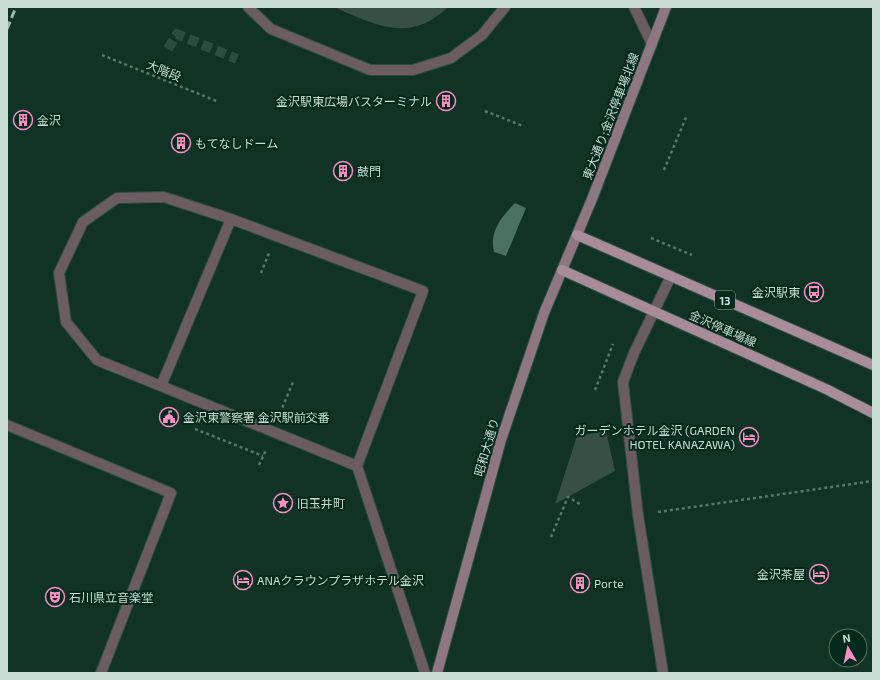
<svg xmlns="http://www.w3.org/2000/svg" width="880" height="680" font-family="'Exo 2','Noto Sans JP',sans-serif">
<rect width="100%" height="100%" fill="#103326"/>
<!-- green -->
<path fill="#384f45" d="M334,7H448C410,44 375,25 334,7Z
M606,431L615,471L555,504L577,436Z"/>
<!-- water -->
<path fill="#497060" d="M515,203L526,208L506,256L494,252C489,232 501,217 515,203Z"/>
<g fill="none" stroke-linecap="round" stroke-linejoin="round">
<!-- pedestrian-tunnel -->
<path stroke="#2c4c40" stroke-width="10" stroke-dasharray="10 5" stroke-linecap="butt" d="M168,49L177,34L237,59"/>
<defs>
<path id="service" d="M248,7L271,29L370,70H413L451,58L482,35L505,7
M634,7L652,44
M161,386L97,360L66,322L59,273L83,222L117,198L164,197L231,219
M357,466L161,386L231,219L423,291L357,466L425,673"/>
<path id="minor" d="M663,673L638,515L623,382L634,353L671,276"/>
<path id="tertiary" d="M7,425L171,493L101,673"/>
<path id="secondary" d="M437,673L501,440L544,313L592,199L666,7"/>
<path id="primary" d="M577,235L873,365
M562,270L826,389L873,413"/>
</defs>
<!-- service casing -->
<use href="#service" stroke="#2e4e42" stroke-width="12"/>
<!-- minor casing -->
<use href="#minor" stroke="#2e4e42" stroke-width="12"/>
<!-- tertiary casing -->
<use href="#tertiary" stroke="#2e4e42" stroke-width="12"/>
<!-- secondary casing -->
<use href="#secondary" stroke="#2e4e42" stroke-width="12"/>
<!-- primary casing -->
<use href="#primary" stroke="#2e4e42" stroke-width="12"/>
<!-- path -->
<path stroke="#59766a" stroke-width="2.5" stroke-dasharray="3 3" stroke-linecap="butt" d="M102,55L219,102
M485,111L523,126
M664,170L687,115
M651,238L692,255
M261,273L269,253
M595,390L613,344
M280,413L293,382
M195,429L263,456
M259,465L266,450
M658,512L873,481
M551,537L568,497L580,504"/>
<!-- service -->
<use href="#service" stroke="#6b5c62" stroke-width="10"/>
<!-- minor -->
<use href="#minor" stroke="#6b5c62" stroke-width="10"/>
<!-- tertiary -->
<use href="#tertiary" stroke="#6b5c62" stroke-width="10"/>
<!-- secondary -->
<use href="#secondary" stroke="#8e7781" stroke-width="10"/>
<!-- primary -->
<use href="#primary" stroke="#a98c99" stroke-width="10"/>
<!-- rail -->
<path stroke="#9eb5ab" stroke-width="3" stroke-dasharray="8 4" stroke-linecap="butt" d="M7,29L16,7"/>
</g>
<!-- icons -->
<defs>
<symbol id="building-ring" viewBox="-11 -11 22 22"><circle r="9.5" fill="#04291d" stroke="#fb8fc4" stroke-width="1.5"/><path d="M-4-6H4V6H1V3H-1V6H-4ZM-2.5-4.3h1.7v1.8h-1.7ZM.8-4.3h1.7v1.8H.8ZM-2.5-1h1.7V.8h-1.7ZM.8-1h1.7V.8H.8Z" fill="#fb8fc4"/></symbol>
<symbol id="bus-ring" viewBox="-11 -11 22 22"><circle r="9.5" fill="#04291d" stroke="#fb8fc4" stroke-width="1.5"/><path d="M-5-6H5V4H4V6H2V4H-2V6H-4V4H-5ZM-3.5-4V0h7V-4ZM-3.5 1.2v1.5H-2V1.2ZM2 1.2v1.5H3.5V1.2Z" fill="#fb8fc4"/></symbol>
<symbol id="civic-ring" viewBox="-11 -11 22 22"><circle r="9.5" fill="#04291d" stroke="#fb8fc4" stroke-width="1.5"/><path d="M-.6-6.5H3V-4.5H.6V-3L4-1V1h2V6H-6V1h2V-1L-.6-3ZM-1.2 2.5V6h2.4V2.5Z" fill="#fb8fc4"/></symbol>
<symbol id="hotel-ring" viewBox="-11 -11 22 22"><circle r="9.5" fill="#04291d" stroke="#fb8fc4" stroke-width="1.5"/><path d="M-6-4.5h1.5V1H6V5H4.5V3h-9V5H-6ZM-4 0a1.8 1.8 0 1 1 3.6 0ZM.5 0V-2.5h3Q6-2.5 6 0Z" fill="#fb8fc4"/></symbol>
<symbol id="sight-ring" viewBox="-11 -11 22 22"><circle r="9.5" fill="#04291d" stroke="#fb8fc4" stroke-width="1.5"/><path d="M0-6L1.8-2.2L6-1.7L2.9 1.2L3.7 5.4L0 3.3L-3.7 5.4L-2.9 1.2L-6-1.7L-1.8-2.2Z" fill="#fb8fc4"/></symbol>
<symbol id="theatre-ring" viewBox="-11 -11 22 22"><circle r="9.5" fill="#04291d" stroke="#fb8fc4" stroke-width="1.5"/><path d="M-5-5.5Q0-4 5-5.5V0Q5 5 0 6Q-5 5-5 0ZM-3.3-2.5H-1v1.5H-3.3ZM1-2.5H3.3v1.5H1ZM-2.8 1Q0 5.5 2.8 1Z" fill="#fb8fc4"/></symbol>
</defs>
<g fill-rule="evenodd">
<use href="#building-ring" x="435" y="90" width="22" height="22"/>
<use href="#building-ring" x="12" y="109" width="22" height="22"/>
<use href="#building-ring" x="170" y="132" width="22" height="22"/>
<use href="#building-ring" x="332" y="160" width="22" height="22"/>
<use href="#bus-ring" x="803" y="281" width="22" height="22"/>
<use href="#civic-ring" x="158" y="406" width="22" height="22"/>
<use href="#hotel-ring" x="738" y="426" width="22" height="22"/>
<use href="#sight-ring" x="272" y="492" width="22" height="22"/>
<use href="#hotel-ring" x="808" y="563" width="22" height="22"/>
<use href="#hotel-ring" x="232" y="569" width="22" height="22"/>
<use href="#building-ring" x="569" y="572" width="22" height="22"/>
<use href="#theatre-ring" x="44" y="586" width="22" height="22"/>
</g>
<g text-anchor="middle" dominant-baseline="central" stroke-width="4" stroke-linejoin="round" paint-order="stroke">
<!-- shield labels -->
<rect fill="#04291d" stroke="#8ea69c" stroke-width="1" x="715" y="291" width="20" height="18" rx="3"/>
<g font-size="11" font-weight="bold" fill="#c9dcd3">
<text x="725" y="300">13</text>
</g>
<!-- street labels -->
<g font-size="12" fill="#c9dcd3" stroke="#04291d">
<text transform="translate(164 70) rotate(22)">大階段</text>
<text transform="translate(610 116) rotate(-69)">東大通り;金沢停車場北線</text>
<text transform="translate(723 328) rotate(24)">金沢停車場線</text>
<text transform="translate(486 447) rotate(-74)">昭和大通り</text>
</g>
<!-- poi labels -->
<g font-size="12" fill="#c9dcd3" stroke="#04291d" text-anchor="start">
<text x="432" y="101" text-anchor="end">金沢駅東広場バスターミナル</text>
<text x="37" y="120">金沢</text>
<text x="195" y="143">もてなしドーム</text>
<text x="357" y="171">鼓門</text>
<text x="800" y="292" text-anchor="end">金沢駅東</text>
<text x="183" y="417">金沢東警察署 金沢駅前交番</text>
<text x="735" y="430" text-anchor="end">ガーデンホテル金沢 (GARDEN<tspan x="735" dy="14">HOTEL KANAZAWA)</tspan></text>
<text x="297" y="503">旧玉井町</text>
<text x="805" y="574" text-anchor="end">金沢茶屋</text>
<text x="257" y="580">ANAクラウンプラザホテル金沢</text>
<text x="594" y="583">Porte</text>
<text x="69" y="597">石川県立音楽堂</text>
</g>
</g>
<!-- border -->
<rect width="880" height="680" fill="none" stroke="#c9dcd3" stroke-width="16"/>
<!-- north arrow -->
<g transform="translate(848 648) rotate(351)"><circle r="19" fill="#04291d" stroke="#537166"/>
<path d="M0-3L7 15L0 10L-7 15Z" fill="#fb8fc4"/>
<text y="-6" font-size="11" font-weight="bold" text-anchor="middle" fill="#c9dcd3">N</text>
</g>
</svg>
